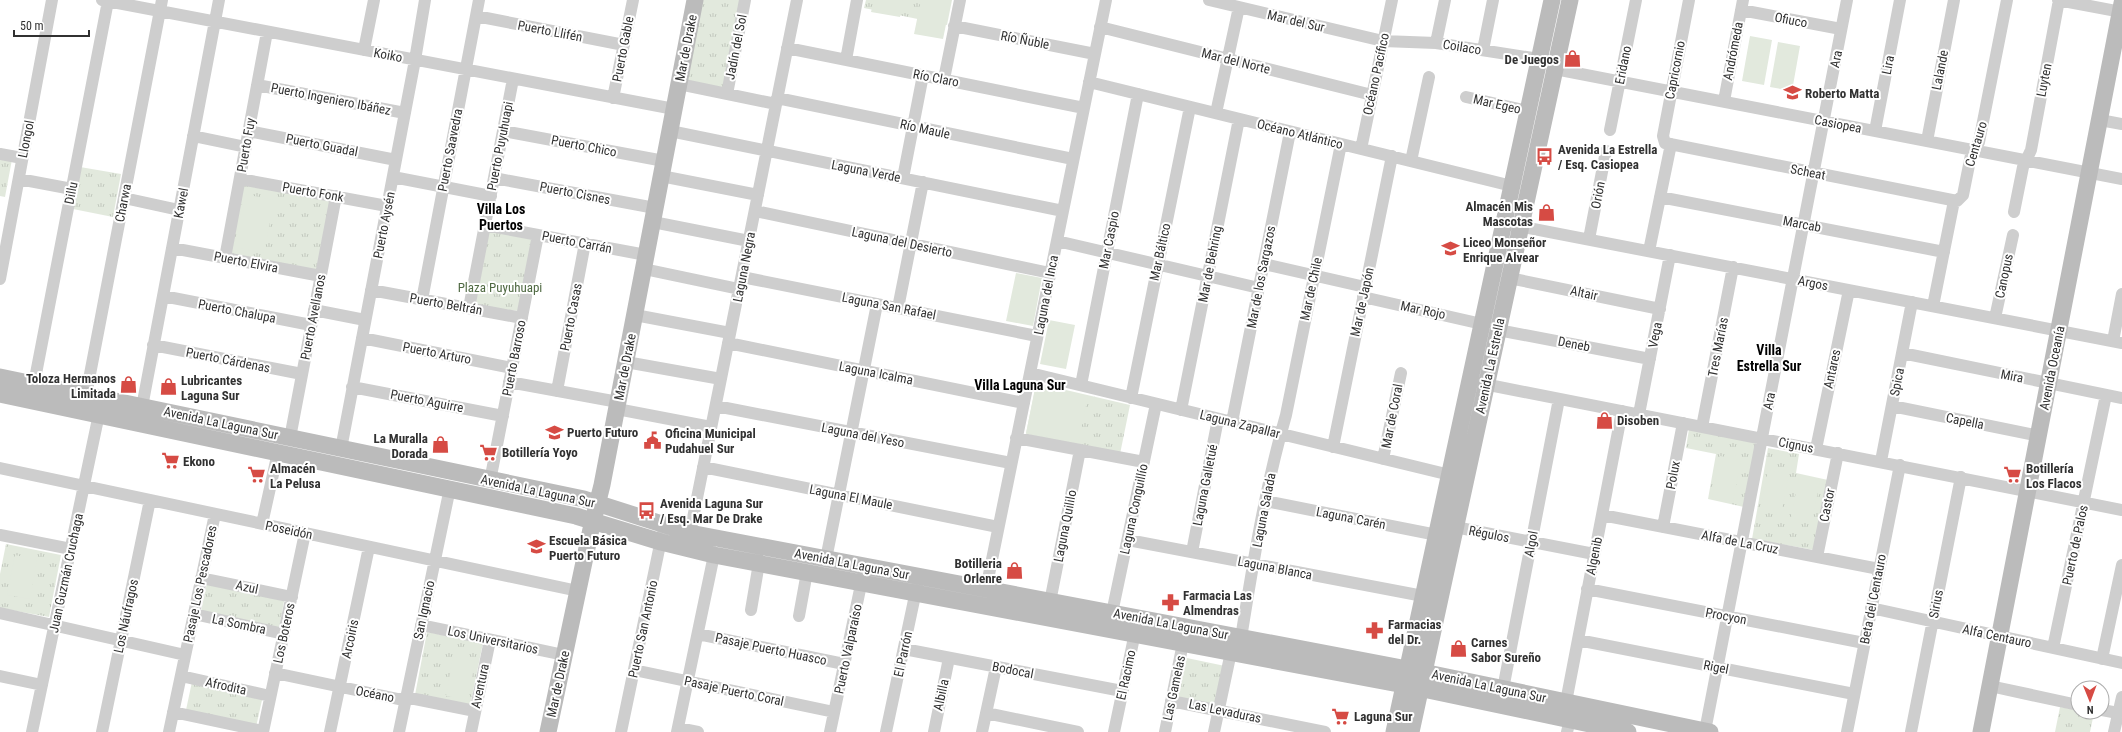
<svg xmlns="http://www.w3.org/2000/svg" width="2122" height="732" font-family="'Roboto Condensed',sans-serif">
<defs>
<pattern id="grass-tufts" width="24" height="20" patternUnits="userSpaceOnUse"><rect width="24" height="20" fill="#e2e9dd"/><path d="M3 7l-1-3M5 7V3M7 7l1-3M15 17l-1-3M17 17v-4M19 17l1-3" fill="none" stroke="#c2c8be"/></pattern>
</defs>
<rect width="100%" height="100%" fill="#fff"/>
<!-- grass -->
<path fill="url(#grass-tufts)" d="M702,0H743L725,90L684,82Z
M866,0H952L947,25L864,8Z
M0,151L13,154L5,197L0,196Z
M80,167L121,174L113,217L73,209Z
M243,184L332,201L318,270L230,254Z
M489,229L534,238L520,311L475,307Z
M1036,383L1130,405L1120,454L1026,434Z
M1689,429L1756,443L1744,507L1708,499L1716,454L1686,448Z
M1768,448L1799,454L1796,473L1828,480L1814,550L1752,539Z
M6,544L61,555L49,617L0,608V574Z
M207,583L284,601L279,629L201,611Z
M427,632L483,643L470,706L415,695Z
M1182,657L1225,666L1218,707L1176,698Z
M193,677L264,691L256,727L186,710Z
M2060,707L2078,710V712L2094,713L2090,732H2055Z"/>
<!-- pitch -->
<path fill="#e2e9dd" d="M874,0H903L900,17L871,12Z
M921,0H951L943,39L914,34Z
M1750,36L1772,40L1764,85L1742,81Z
M1778,42L1800,46L1792,91L1770,87Z
M244,194L274,200L264,253L234,247Z
M1016,273L1042,278L1033,326L1006,321Z
M1049,320L1075,325L1066,369L1040,364Z
M1036,385L1088,396L1078,443L1026,433Z
M1720,456L1741,460L1733,502L1712,498Z
M1768,470L1789,474L1781,515L1760,512Z
M1799,476L1820,480L1812,522L1791,518Z
M15,555L37,560L30,599L7,595Z
M453,657L475,661L468,700L446,696Z"/>
<g fill="none" stroke-linecap="round" stroke-linejoin="round">
<!-- street -->
<path stroke="#cecece" stroke-width="12" d="M102,0L674,109
M1209,0L1383,41L1436,43L1539,59
M1689,0L1663,136L1665,143L1957,201L1963,195L1971,155L1979,142L2007,0
M2058,0L2122,12
M1741,10L1841,29
M476,16L624,45
M954,26L1095,54
M1100,27L1372,95
M1436,43L1445,0
M787,48L1084,108
M364,50L374,0
M1483,50L1493,0
M846,60L857,0
M1555,69L2122,179
M944,79L960,0
M1089,82L1512,186
M679,84L776,104
M257,85L405,113
M727,94L745,0
M1466,97L1528,111
M613,98L633,0
M777,98L1073,159
M1724,101L1743,0
M1216,113L1239,7
M2100,120L2122,124
M1610,130L1636,0
M248,131L396,160
M503,131L664,161
M670,131L1063,211
M1875,131L1900,0
M193,136L246,147
M1927,141L1954,0
M1361,149L1392,0
M0,154L22,158
M1411,161L1429,77
M661,176L758,195
M393,177L491,196
M494,178L655,208
M903,178L923,75
M19,179L72,189
M240,179L387,206
M1660,197L1944,252
M124,198L179,210
M755,211L1050,273
M2014,212L2023,167L2031,150L2059,0
M653,222L749,241
M485,225L646,255
M1513,225L2122,343
M1589,239L1606,151
M1057,241L1259,288
M172,248L321,276
M1649,251L1671,144
M225,258L267,32
M1264,264L1365,287
M644,269L739,289
M742,277L1037,336
M1509,278L1660,309
M0,279L52,0
M371,290L522,318
M163,296L311,325
M1363,297L1482,324
M422,300L479,0
M1933,306L1954,201
M469,308L513,79
M898,308L923,182
M314,310L365,320
M635,315L730,333
M1995,318L2013,235
M1498,330L1650,359
M362,338L512,368
M2113,341L2122,294
M728,343L1024,403
M153,345L302,374
M1902,353L2122,398
M626,362L721,379
M1030,373L1450,475
M509,382L618,402
M1479,383L2122,510
M34,384L108,1
M1081,385L1138,94
M352,387L503,416
M557,391L585,243
M86,395L162,0
M1131,398L1190,107
M716,406L1011,463
M1892,406L2039,436
M142,407L219,0
M617,409L711,427
M1181,410L1239,119
M1639,414L1670,255
M1232,422L1290,132
M1702,427L1733,267
M290,438L336,196
M1016,438L1144,462
M1333,447L1392,156
M341,449L415,60L425,0
M1816,449L1849,290
M1383,459L1401,373
M1881,461L1912,302
M703,467L998,527
M0,468L578,591
M490,481L538,235
M1265,501L1437,535
M1602,515L1879,569
M262,524L278,452
M1455,527L1594,554
M1663,527L1683,423
M690,533L797,0
M0,535L71,549
M1128,540L1423,596
M1192,552L1218,419
M1817,557L1838,453
M826,559L877,304
M201,578L292,597
M986,589L1106,0
M1587,589L1864,643
M1050,602L1080,450
M1871,608L2122,663
M751,610L759,563
M0,613L185,655
M1112,613L1156,404
M194,614L284,634
M799,616L807,572
M421,625L564,655
M698,634L844,664
M1578,640L1854,694
M1244,644L1241,638C1253,563 1265,488 1286,415L1341,144
M2053,648L2106,395
M904,649L1122,691
M2102,659L2122,565
M634,670L834,712
M275,673L398,699H415L475,711
M0,676L42,685
M181,676L270,696
M1990,686L2078,705
M1503,689L1559,399
M1171,701L1325,732
M1566,702L1622,411
M2102,710L2118,713
M173,712L263,731
M986,713L1078,732
M678,728L698,732
M1705,731L1847,0
M32,732L99,414
M102,732L150,500
M169,732L215,514
M263,732L305,533
M330,732L369,547
M399,732L450,488
M471,732L490,640
M621,732L662,535
M677,732L714,555
M830,732L863,575
M886,732L917,586
M934,732L949,658
M982,732L996,667
M1114,732L1136,628
M1165,732L1183,643
M1214,732L1231,652
M1567,732L1570,720
M1847,732L1900,465
M1911,732L1961,477
M2114,732L2122,697"/>
<!-- secondary -->
<path stroke="#bbb" stroke-width="17" d="M0,377L584,499L690,533L1423,672L1710,732
M0,394L576,516L661,542L714,555L1404,685L1628,732
M548,732L591,529L602,485L695,0
M1394,732L1552,0
M1411,732L1570,0
M1981,732L2122,3"/>
</g>
<!-- icons -->
<defs>
<symbol id="shop-bare" viewBox="-9 -9 18 18"><path d="M-5-2.5h2.3a2.7 3.5 0 0 1 5.4 0H5L5.5 6h-11ZM-1.5-2.5h3a1.5 2.3 0 0 0-3 0Z" fill="#d64b44" stroke="#fff" stroke-width="2.5" paint-order="stroke"/></symbol>
<symbol id="school-bare" viewBox="-9 -9 18 18"><path d="M0-5L7-2L0 1L-7-2ZM-4 1L0 2.5L4 1V4Q0 6-4 4Z" fill="#d64b44" stroke="#fff" stroke-width="2.5" paint-order="stroke"/></symbol>
<symbol id="bus-bare" viewBox="-9 -9 18 18"><path d="M-5-6H5V4H4V6H2V4H-2V6H-4V4H-5ZM-3.5-4V0h7V-4ZM-3.5 1.2v1.5H-2V1.2ZM2 1.2v1.5H3.5V1.2Z" fill="#d64b44" stroke="#fff" stroke-width="2.5" paint-order="stroke"/></symbol>
<symbol id="civic-bare" viewBox="-9 -9 18 18"><path d="M-.6-6.5H3V-4.5H.6V-3L4-1V1h2V6H-6V1h2V-1L-.6-3ZM-1.2 2.5V6h2.4V2.5Z" fill="#d64b44" stroke="#fff" stroke-width="2.5" paint-order="stroke"/></symbol>
<symbol id="supermarket-bare" viewBox="-9 -9 18 18"><path d="M-6-5.5h2.5l.6 2H6L4.5 2H-2.5L-4.4-4H-6ZM-1.5 3.2a1.3 1.3 0 1 0 .1 0ZM3 3.2a1.3 1.3 0 1 0 .1 0Z" fill="#d64b44" stroke="#fff" stroke-width="2.5" paint-order="stroke"/></symbol>
<symbol id="pharmacy-bare" viewBox="-9 -9 18 18"><path d="M-2-6h4v4h4v4h-4v4h-4v-4h-4v-4h4Z" fill="#d64b44" stroke="#fff" stroke-width="2.5" paint-order="stroke"/></symbol>
</defs>
<g fill-rule="evenodd">
<use href="#shop-bare" x="1560" y="46" width="25" height="25"/>
<use href="#school-bare" x="1780" y="80" width="25" height="25"/>
<use href="#bus-bare" x="1532" y="144" width="25" height="25"/>
<use href="#shop-bare" x="1534" y="200" width="25" height="25"/>
<use href="#school-bare" x="1438" y="236" width="25" height="25"/>
<use href="#shop-bare" x="116" y="372" width="25" height="25"/>
<use href="#shop-bare" x="156" y="374" width="25" height="25"/>
<use href="#shop-bare" x="1592" y="408" width="25" height="25"/>
<use href="#school-bare" x="542" y="420" width="25" height="25"/>
<use href="#civic-bare" x="640" y="428" width="25" height="25"/>
<use href="#shop-bare" x="428" y="432" width="25" height="25"/>
<use href="#supermarket-bare" x="476" y="440" width="25" height="25"/>
<use href="#supermarket-bare" x="158" y="448" width="25" height="25"/>
<use href="#supermarket-bare" x="244" y="462" width="25" height="25"/>
<use href="#supermarket-bare" x="2000" y="462" width="25" height="25"/>
<use href="#bus-bare" x="634" y="498" width="25" height="25"/>
<use href="#school-bare" x="524" y="534" width="25" height="25"/>
<use href="#shop-bare" x="1002" y="558" width="25" height="25"/>
<use href="#pharmacy-bare" x="1158" y="590" width="25" height="25"/>
<use href="#pharmacy-bare" x="1362" y="618" width="25" height="25"/>
<use href="#shop-bare" x="1446" y="636" width="25" height="25"/>
<use href="#supermarket-bare" x="1328" y="704" width="25" height="25"/>
</g>
<g text-anchor="middle" dominant-baseline="central" stroke-width="4" stroke-linejoin="round" paint-order="stroke">
<!-- street labels -->
<g font-size="13" fill="#313131" stroke="#fff">
<text transform="translate(1791 20) rotate(11)">Ofiuco</text>
<text transform="translate(1296 21) rotate(13)">Mar del Sur</text>
<text transform="translate(550 31) rotate(11)">Puerto Llifén</text>
<text transform="translate(1025 40) rotate(11)">Río Ñuble</text>
<text transform="translate(736 47) rotate(-79)">Jadín del Sol</text>
<text transform="translate(1462 47) rotate(9)">Coilaco</text>
<text transform="translate(686 48) rotate(-79)">Mar de Drake</text>
<text transform="translate(623 49) rotate(-79)">Puerto Gable</text>
<text transform="translate(1733 51) rotate(-79)">Andrómeda</text>
<text transform="translate(388 55) rotate(11)">Koiko</text>
<text transform="translate(1836 59) rotate(-79)">Ara</text>
<text transform="translate(1236 61) rotate(14)">Mar del Norte</text>
<text transform="translate(1623 65) rotate(-79)">Eridano</text>
<text transform="translate(1888 65) rotate(-79)">Lira</text>
<text transform="translate(1675 70) rotate(-79)">Capricornio</text>
<text transform="translate(1940 70) rotate(-79)">Lalande</text>
<text transform="translate(1376 74) rotate(-78)">Océano Pacífico</text>
<text transform="translate(936 78) rotate(11)">Río Claro</text>
<text transform="translate(2044 80) rotate(-79)">Luyten</text>
<text transform="translate(331 99) rotate(11)">Puerto Ingeniero Ibáñez</text>
<text transform="translate(1497 104) rotate(13)">Mar Egeo</text>
<text transform="translate(1838 124) rotate(11)">Casiopea</text>
<text transform="translate(925 129) rotate(12)">Río Maule</text>
<text transform="translate(1300 134) rotate(14)">Océano Atlántico</text>
<text transform="translate(26 139) rotate(-79)">Llongol</text>
<text transform="translate(1976 144) rotate(-73)">Centauro</text>
<text transform="translate(246 145) rotate(-80)">Puerto Fuy</text>
<text transform="translate(322 145) rotate(11)">Puerto Guadal</text>
<text transform="translate(500 146) rotate(-79)">Puerto Puyuhuapi</text>
<text transform="translate(584 146) rotate(11)">Puerto Chico</text>
<text transform="translate(450 150) rotate(-79)">Puerto Saavedra</text>
<text transform="translate(866 171) rotate(11)">Laguna Verde</text>
<text transform="translate(1808 172) rotate(11)">Scheat</text>
<text transform="translate(313 192) rotate(10)">Puerto Fonk</text>
<text transform="translate(71 193) rotate(-79)">Dillu</text>
<text transform="translate(575 193) rotate(11)">Puerto Cisnes</text>
<text transform="translate(1598 195) rotate(-79)">Orión</text>
<text transform="translate(123 203) rotate(-79)">Charwa</text>
<text transform="translate(181 203) rotate(-79)">Kawel</text>
<text transform="translate(1802 224) rotate(11)">Marcab</text>
<text transform="translate(384 225) rotate(-79)">Puerto Aysén</text>
<text transform="translate(1109 240) rotate(-79)">Mar Caspio</text>
<text transform="translate(577 242) rotate(11)">Puerto Carrán</text>
<text transform="translate(902 242) rotate(12)">Laguna del Desierto</text>
<text transform="translate(1160 252) rotate(-78)">Mar Báltico</text>
<text transform="translate(246 262) rotate(11)">Puerto Elvira</text>
<text transform="translate(1210 264) rotate(-79)">Mar de Behring</text>
<text transform="translate(744 267) rotate(-79)">Laguna Negra</text>
<text transform="translate(2004 276) rotate(-78)">Canopus</text>
<text transform="translate(1261 277) rotate(-79)">Mar de los Sargazos</text>
<text transform="translate(1813 283) rotate(11)">Argos</text>
<text transform="translate(1311 289) rotate(-78)">Mar de Chile</text>
<text transform="translate(1584 293) rotate(12)">Altair</text>
<text transform="translate(1046 295) rotate(-79)">Laguna del Inca</text>
<text transform="translate(1362 302) rotate(-78)">Mar de Japón</text>
<text transform="translate(446 304) rotate(10)">Puerto Beltrán</text>
<text transform="translate(889 306) rotate(11)">Laguna San Rafael</text>
<text transform="translate(1423 310) rotate(12)">Mar Rojo</text>
<text transform="translate(237 311) rotate(11)">Puerto Chalupa</text>
<text transform="translate(313 317) rotate(-79)">Puerto Avellanos</text>
<text transform="translate(571 317) rotate(-79)">Puerto Casas</text>
<text transform="translate(1655 335) rotate(-79)">Vega</text>
<text transform="translate(1574 344) rotate(11)">Deneb</text>
<text transform="translate(1718 347) rotate(-79)">Tres Marías</text>
<text transform="translate(437 353) rotate(11)">Puerto Arturo</text>
<text transform="translate(514 358) rotate(-79)">Puerto Barroso</text>
<text transform="translate(228 360) rotate(11)">Puerto Cárdenas</text>
<text transform="translate(1490 366) rotate(-78)">Avenida La Estrella</text>
<text transform="translate(625 367) rotate(-79)">Mar de Drake</text>
<text transform="translate(2052 368) rotate(-79)">Avenida Oceanía</text>
<text transform="translate(1832 369) rotate(-78)">Antares</text>
<text transform="translate(876 373) rotate(11)">Laguna Icalma</text>
<text transform="translate(2012 376) rotate(11)">Mira</text>
<text transform="translate(1897 382) rotate(-79)">Spica</text>
<text transform="translate(427 401) rotate(11)">Puerto Aguirre</text>
<text transform="translate(1769 401) rotate(-79)">Ara</text>
<text transform="translate(1392 416) rotate(-79)">Mar de Coral</text>
<text transform="translate(1965 421) rotate(11)">Capella</text>
<text transform="translate(221 423) rotate(12)">Avenida La Laguna Sur</text>
<text transform="translate(1240 424) rotate(14)">Laguna Zapallar</text>
<text transform="translate(863 435) rotate(11)">Laguna del Yeso</text>
<text transform="translate(1796 445) rotate(11)">Cignus</text>
<text transform="translate(1673 475) rotate(-79)">Polux</text>
<text transform="translate(1205 485) rotate(-79)">Laguna Galletué</text>
<text transform="translate(538 491) rotate(12)">Avenida La Laguna Sur</text>
<text transform="translate(851 497) rotate(11)">Laguna El Maule</text>
<text transform="translate(1827 505) rotate(-79)">Castor</text>
<text transform="translate(1134 509) rotate(-78)">Laguna Conguillío</text>
<text transform="translate(1264 510) rotate(-79)">Laguna Salada</text>
<text transform="translate(1351 518) rotate(11)">Laguna Carén</text>
<text transform="translate(1065 526) rotate(-79)">Laguna Quililo</text>
<text transform="translate(289 530) rotate(12)">Poseidón</text>
<text transform="translate(1489 534) rotate(11)">Régulos</text>
<text transform="translate(1740 542) rotate(11)">Alfa de La Cruz</text>
<text transform="translate(1531 544) rotate(-79)">Algol</text>
<text transform="translate(2075 545) rotate(-78)">Puerto de Palos</text>
<text transform="translate(1594 556) rotate(-79)">Algenib</text>
<text transform="translate(852 564) rotate(11)">Avenida La Laguna Sur</text>
<text transform="translate(1275 568) rotate(11)">Laguna Blanca</text>
<text transform="translate(66 573) rotate(-78)">Juan Guzmán Cruchaga</text>
<text transform="translate(200 584) rotate(-78)">Pasaje Los Pescadores</text>
<text transform="translate(247 587) rotate(12)">Azul</text>
<text transform="translate(1873 599) rotate(-79)">Beta del Centauro</text>
<text transform="translate(1936 604) rotate(-79)">Sirius</text>
<text transform="translate(424 610) rotate(-78)">San Ignacio</text>
<text transform="translate(126 616) rotate(-78)">Los Náufragos</text>
<text transform="translate(1726 616) rotate(11)">Procyon</text>
<text transform="translate(239 624) rotate(12)">La Sombra</text>
<text transform="translate(1171 624) rotate(11)">Avenida La Laguna Sur</text>
<text transform="translate(643 629) rotate(-78)">Puerto San Antonio</text>
<text transform="translate(284 633) rotate(-78)">Los Boteros</text>
<text transform="translate(1997 636) rotate(12)">Alfa Centauro</text>
<text transform="translate(350 639) rotate(-78)">Arcoiris</text>
<text transform="translate(493 640) rotate(12)">Los Universitarios</text>
<text transform="translate(771 649) rotate(12)">Pasaje Puerto Huasco</text>
<text transform="translate(848 649) rotate(-78)">Puerto Valparaíso</text>
<text transform="translate(903 654) rotate(-78)">El Parrón</text>
<text transform="translate(1716 667) rotate(11)">Rigel</text>
<text transform="translate(1013 670) rotate(11)">Bodocal</text>
<text transform="translate(1126 675) rotate(-78)">El Racimo</text>
<text transform="translate(558 684) rotate(-78)">Mar de Drake</text>
<text transform="translate(226 686) rotate(12)">Afrodita</text>
<text transform="translate(480 686) rotate(-78)">Aventura</text>
<text transform="translate(1489 686) rotate(12)">Avenida La Laguna Sur</text>
<text transform="translate(1174 688) rotate(-78)">Las Gamelas</text>
<text transform="translate(734 691) rotate(12)">Pasaje Puerto Coral</text>
<text transform="translate(375 694) rotate(11)">Océano</text>
<text transform="translate(941 695) rotate(-78)">Albilla</text>
<text transform="translate(1225 711) rotate(12)">Las Levaduras</text>
</g>
<!-- poi labels -->
<g font-size="13" font-weight="bold" fill="#313131" stroke="#fff" text-anchor="start">
<text x="1559" y="59" text-anchor="end">De Juegos</text>
<text x="1805" y="93">Roberto Matta</text>
<text x="1558" y="149">Avenida La Estrella<tspan x="1558" dy="15">/ Esq. Casiopea</tspan></text>
<text x="1533" y="206" text-anchor="end">Almacén Mis<tspan x="1533" dy="15">Mascotas</tspan></text>
<text x="1463" y="242">Liceo Monseñor<tspan x="1463" dy="15">Enrique Alvear</tspan></text>
<text x="116" y="378" text-anchor="end">Toloza Hermanos<tspan x="116" dy="15">Limitada</tspan></text>
<text x="181" y="380">Lubricantes<tspan x="181" dy="15">Laguna Sur</tspan></text>
<text x="1617" y="420">Disoben</text>
<text x="567" y="432">Puerto Futuro</text>
<text x="665" y="433">Oficina Municipal<tspan x="665" dy="15">Pudahuel Sur</tspan></text>
<text x="428" y="438" text-anchor="end">La Muralla<tspan x="428" dy="15">Dorada</tspan></text>
<text x="502" y="452">Botillería Yoyo</text>
<text x="183" y="461">Ekono</text>
<text x="270" y="468">Almacén<tspan x="270" dy="15">La Pelusa</tspan></text>
<text x="2026" y="468">Botillería<tspan x="2026" dy="15">Los Flacos</tspan></text>
<text x="660" y="503">Avenida Laguna Sur<tspan x="660" dy="15">/ Esq. Mar De Drake</tspan></text>
<text x="549" y="540">Escuela Básica<tspan x="549" dy="15">Puerto Futuro</tspan></text>
<text x="1002" y="563" text-anchor="end">Botilleria<tspan x="1002" dy="15">Orlenre</tspan></text>
<text x="1183" y="595">Farmacia Las<tspan x="1183" dy="15">Almendras</tspan></text>
<text x="1388" y="624">Farmacias<tspan x="1388" dy="15">del Dr.</tspan></text>
<text x="1471" y="642">Carnes<tspan x="1471" dy="15">Sabor Sureño</tspan></text>
<text x="1354" y="716">Laguna Sur</text>
</g>
<!-- park labels -->
<g font-size="13" fill="#4f6942" stroke="#fff">
<text x="500" y="287">Plaza Puyuhuapi</text>
</g>
<!-- neighbourhood labels -->
<g font-size="14" font-weight="bold" fill="#000" stroke="#fff">
<text x="501" y="209">Villa Los<tspan x="501" dy="16">Puertos</tspan></text>
<text x="1769" y="350">Villa<tspan x="1769" dy="16">Estrella Sur</tspan></text>
<text x="1020" y="385">Villa Laguna Sur</text>
</g>
</g>
<!-- north arrow -->
<g transform="translate(2090 700) rotate(179)"><circle r="19" fill="#ffffff" stroke="#adadad"/>
<path d="M0-3L7 15L0 10L-7 15Z" fill="#d64b44"/>
<text y="-6" font-size="11" font-weight="bold" text-anchor="middle" fill="#313131">N</text>
</g>
<!-- scale -->
<path d="M14 30v6h75v-6" fill="none" stroke="#313131" stroke-width="2"/>
<text x="20" y="30" font-size="12" fill="#313131" stroke="#ffffff" stroke-width="3" paint-order="stroke">50 m</text>
</svg>
